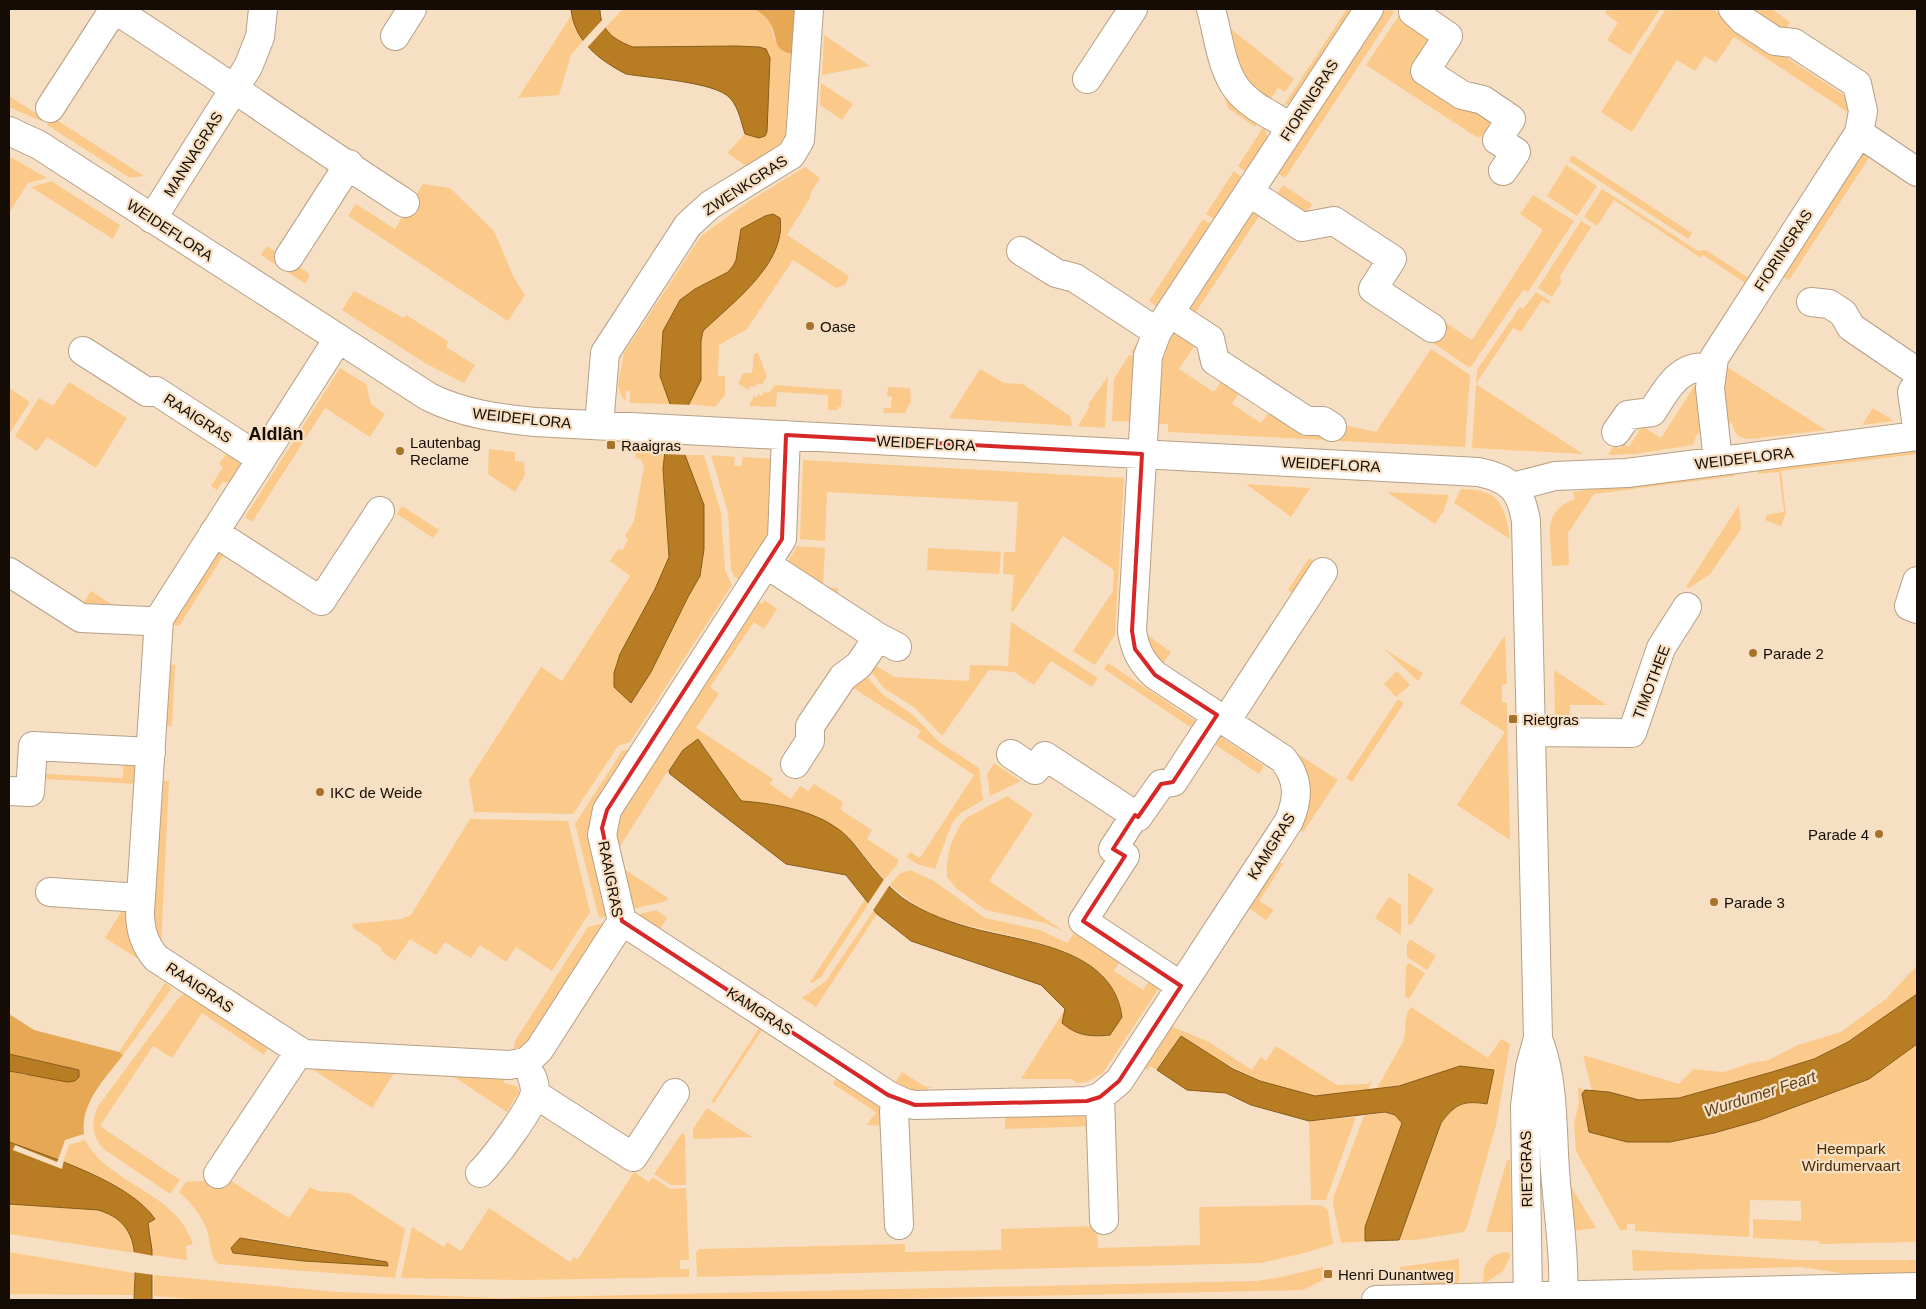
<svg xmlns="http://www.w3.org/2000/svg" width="1926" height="1309" font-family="Arial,sans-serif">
<rect width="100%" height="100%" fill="#f6dfc3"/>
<!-- green -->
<path fill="#fbca8b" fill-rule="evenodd" d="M623,9H755L770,21L774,39L796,54L787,142L751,169L727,153L745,134L760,138L759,47H633L618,42L604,29Z
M1347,9H1357L1294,103L1284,105Z
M1382,9H1389L1394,12L1285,178L1275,171Z
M1608,9H1660L1630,55L1607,40L1618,23L1605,13Z
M1666,9H1712L1847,97L1855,117L1734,37L1716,63L1705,56L1695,71L1677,60L1632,132L1601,112Z
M1747,9H1772L1790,22L1785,31Z
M1400,14L1433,37L1410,73L1468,111L1471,106L1495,121L1484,138L1480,136L1478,138L1366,65Z
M571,16L583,41L571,55L559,95L518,98Z
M1227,26L1294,79L1285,92L1278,88L1269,101L1242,78Z
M824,35L870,66L822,75Z
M821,83L853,104L842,120L820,105Z
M1222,89L1259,120L1255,127L1228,108Z
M9,96L43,118L41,121L9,107Z
M52,117L144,176L130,178L47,125Z
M1264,126L1269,141L1248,174L1238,166Z
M1864,147L1871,155L1789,280L1780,275Z
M1572,155L1692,233L1688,239L1569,161Z
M9,156L47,178L28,183L9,213Z
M1566,165L1597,186L1577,216L1547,196Z
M805,167L820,178L811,192L810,198L787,235L849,276L845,285L836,288L793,260L747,329L719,345L718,376H725V395L715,407L688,404L701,380V341L703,331L768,264L741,229L736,260L733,266L728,272L713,281L663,331L660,376L670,404L630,403V390L626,391L625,401L621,395L618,384L624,353L701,236L751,200Z
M1234,171L1245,179L1217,221L1206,214Z
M51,181L120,225L113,239L31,187Z
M423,184L450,188L494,231L514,278L525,295L508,321L348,216L356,204L395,229Z
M1283,185L1312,204L1303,218L1274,199Z
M1602,189L1698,251L1706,250L1752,280L1747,284L1703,255L1701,258L1614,200L1597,226L1584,217Z
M1533,195L1574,221L1528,292L1523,290L1470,368L1433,343L1446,323L1472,340L1543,230L1520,214Z
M1253,204L1263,210L1192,318L1183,312Z
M1203,219L1214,226L1160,309L1149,301Z
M1581,221L1591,227L1559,278L1562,281L1552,297L1538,288Z
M267,246L310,274L306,284L261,255Z
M354,291L404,318L406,315L448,341L446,347L475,365L464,383L425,363L342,310Z
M1536,292L1550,301L1548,304L1542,300L1521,332L1513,328L1476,384L1583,454L1472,448L1477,370L1520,307L1523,309Z
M1171,330L1195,345L1179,369L1214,392L1225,376L1242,388L1232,404L1261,423L1269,412L1305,425L1328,438L1327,440L1168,432V424H1155L1157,366Z
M1140,338L1134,422L1112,421L1114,379L1129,355L1132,356L1134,354L1131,352Z
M1431,349L1470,375L1465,447L1336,441L1344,427L1349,426L1376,432Z
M755,353H758L767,376L762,385L758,383L755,387L751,386L749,390L738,384L743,373H751C755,367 751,360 755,353Z
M1724,365L1826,430L1751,439C1738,438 1735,435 1732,423L1726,424L1721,386Z
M340,368L366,384L371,404L385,414L370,437L325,408L252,522L245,517Z
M980,369L1004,383L1023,384L1070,416L1072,426L949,418Z
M1108,376L1105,428L1078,426L1090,406L1088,405Z
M1700,377L1703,433L1697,434L1693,445L1635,454L1608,455L1614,445L1620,449L1623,443L1629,447L1642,426L1661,438Z
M69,382L127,418L96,468L47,437L37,451L15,436L39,398L53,406Z
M775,385L842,390L841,407H838L837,410H828V395L777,392L776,407L749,406L754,396L757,398L758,394L762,396L764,392L769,393Z
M888,387L910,388L911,402L905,413H883L884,408H891L892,397L887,396Z
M9,388L30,402L10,433H9Z
M1873,408L1894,421L1862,425Z
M1917,446V454L1781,471L1786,513L1781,526L1765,520L1767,515L1784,512L1779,472L1758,474L1757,466Z
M489,449L515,452V461L524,462L525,475L515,492L488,474Z
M229,450L247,461L235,481L226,483L223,481L217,490L211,486L223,467L219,464Z
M636,451L666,454L663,469L669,557L655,589L637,622L631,702L651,672L688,597L700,576L704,549V505L685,455H704L721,513L725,570L732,585L630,742L618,746L573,814L474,812L469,780L541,667L562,681L630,576L610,561L618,549L623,550L628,539L625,536L634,521L644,467L641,460L635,457Z
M711,455L735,457L734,466H741L743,457L775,459L771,532L742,583L734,576L731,570L728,512Z
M803,460L1124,478L1115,635L1095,665L1073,651L1113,591L1114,570L1063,536L1013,612L1011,611L1014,575L1003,574L1004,552H1015L1018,502L827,492L825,541L800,539Z
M1734,469L1735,476L1594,494L1568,533L1569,565L1552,566C1551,536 1541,511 1575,499L1573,492Z
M1246,484L1310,488L1291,517Z
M1461,489C1501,490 1504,504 1510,539L1454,503Z
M1387,492L1449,495L1444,510L1435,524Z
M1739,505L1741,529L1710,574L1689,588L1686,587Z
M402,506L439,530L433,538L397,514Z
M797,546L825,548L823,587L838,588V597L785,566Z
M216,548L225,553L179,626L169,624Z
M928,548L1001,552L999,574L927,570Z
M1309,558L1317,563L1295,595L1288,590Z
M91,591L119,609L82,605Z
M756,600L762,604L764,600L777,609L764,629L754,622L710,687L719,694L696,728L773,779L770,784L791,799L800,786L808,791L814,784L843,802L841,810L872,830L867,839L898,859L897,865L884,880L852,841L773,804L742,801L739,798L698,739L683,750L669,770L670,774L667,772L617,851L614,825Z
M1011,622L1098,678L1092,687L1051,661L1034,685L1014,672L989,670L942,736L915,708L884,688L869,669L870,662L894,677L969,681L970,665L1008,666Z
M1146,634L1171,652L1161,666L1154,660Z
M1505,635L1507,684L1502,685V702L1507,703L1510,840L1457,805L1505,732L1460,703Z
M1383,648L1423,673L1418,681Z
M1108,663L1200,724L1196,731L1104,669Z
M165,664L175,665L172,726H162Z
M1554,670L1607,705H1570V722L1555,718Z
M1397,671L1410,685L1396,697L1384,684Z
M863,672L882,694L912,714L939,742L979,768L983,800L961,813L952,823L935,869L917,864L907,857L910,852L920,858L974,775L917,737L921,731L853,688L820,738L818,728Z
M1398,699L1404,703L1352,782L1346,778Z
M1215,733L1264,766L1259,774L1210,741Z
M634,748L597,806L608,916L599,918L575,824L622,751Z
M1296,753L1338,780L1303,832L1297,827L1294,756Z
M124,762H139L138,784L45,779L46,774L123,778Z
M994,763L1021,781L990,796L987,774Z
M159,781H169L161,948L151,919Z
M1007,796L1033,814L989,881L1065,932L1045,923L986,910L956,888L947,877C945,857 953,832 966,818Z
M470,819L568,821L590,912L552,971L516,947L506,962L480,945L471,958L445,942L436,955L410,939L395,961L381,951L382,948L353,928L352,924L401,919L411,915Z
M1276,860L1283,864L1259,901L1274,910L1266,920L1246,906Z
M621,867L668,898L667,901L632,909Z
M910,870L934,881L985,918L1040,930L1067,943L1077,929L1121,959L1114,971L1143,990L1151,979L1161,985L1103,1073L1087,1082L1077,1083L1072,1079H1021L1065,1009L1110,1035L1122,1017C1112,942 1005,939 948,920C925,913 907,900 890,885L899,874Z
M1408,873L1434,889L1411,925L1408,924Z
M1389,897L1401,905V935L1375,918Z
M865,899L869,903L821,977L812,983L810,982Z
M124,907H130L142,957L140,960L105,938Z
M656,910L667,918L658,932L636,915Z
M874,910L877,914L816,1007L802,998L826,981Z
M607,922L532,1041L523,1049L513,1053L515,1041L588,927Z
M1410,939L1436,956L1427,970L1407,957V944Z
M1409,963L1425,973L1409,999L1405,996L1406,966Z
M1917,965V994L1848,1042L1814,1059L1772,1072L1679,1098L1639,1100L1609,1092L1592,1091L1583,1055L1679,1084L1693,1069L1724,1072L1751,1063L1769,1060L1798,1045L1841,1032L1886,999Z
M165,983L171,987L170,991L123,1055L119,1052Z
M186,993L269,1045L264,1055L202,1013L172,1058L153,1046L100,1126L180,1180L170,1194L105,1150C92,1138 90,1121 99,1105L179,997Z
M1411,1007L1488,1058L1501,1039L1510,1044L1496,1125L1467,1227L1464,1232L1415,1240H1399L1441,1123L1452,1108L1471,1101L1460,1066L1399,1086L1376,1090L1403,1042C1407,1030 1403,1017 1411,1007Z
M761,1025L764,1027L714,1103L711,1102Z
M1168,1025L1209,1042L1252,1070L1261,1057L1266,1061L1276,1046L1337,1085L1368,1084L1372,1080L1368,1090C1351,1092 1330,1098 1314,1095C1263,1088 1223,1063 1181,1036L1157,1070L1150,1066L1147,1070L1141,1066Z
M1917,1044V1242L1820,1244L1819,1241L1753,1238V1219L1801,1221V1201L1750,1200L1749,1237L1635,1231V1224H1627V1230H1620L1576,1151L1574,1124L1579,1103L1578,1087L1585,1090L1583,1094L1589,1132L1670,1142L1714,1133L1760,1120L1869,1079Z
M306,1065L396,1070L372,1108Z
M902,1072L926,1087H931L921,1094L893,1086Z
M448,1073L504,1076V1083L517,1086L519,1092L507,1112Z
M838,1075L886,1106L883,1126L867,1125L876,1112L833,1084Z
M707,1108L752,1137L693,1139V1129Z
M1094,1110L1095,1126L1005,1129V1113Z
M1386,1112L1395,1115L1402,1123L1398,1141L1365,1227V1241L1341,1243L1333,1204L1334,1196L1364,1116Z
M1356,1117L1326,1200H1311L1309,1121Z
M682,1133L685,1135L686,1185H671L654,1174Z
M85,1140C110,1186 176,1191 193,1244L186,1246L187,1260L152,1255L151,1233L148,1222L113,1185L63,1162L69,1145Z
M1507,1160H1510L1512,1232H1486Z
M634,1172L649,1182L653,1177L670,1189L686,1188L689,1260H680V1269H689V1277L525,1280L401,1278L412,1227L444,1247L447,1242L461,1251L489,1208L570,1262L574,1257L578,1259Z
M225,1177L289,1218L310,1187L317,1191L349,1193L405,1229L395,1278L218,1264C209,1256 211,1242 207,1230C202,1216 191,1202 179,1192L186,1182L221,1180ZM249,1238L384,1261L388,1266L236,1254Z
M1569,1183L1596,1228L1571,1231Z
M9,1204L98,1210C120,1216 132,1230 135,1253L9,1234Z
M1309,1205L1323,1206L1328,1211L1333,1244L1308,1252L1261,1263L697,1277L696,1253L699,1249L905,1244V1252L1001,1250V1229L1097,1226L1098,1248L1200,1245L1199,1207Z
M1632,1250L1800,1260H1917V1275L1861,1276L1800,1267L1633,1271Z
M9,1252L134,1273L135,1295L9,1294Z
M1507,1252L1511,1255L1503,1271L1484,1284C1481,1267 1488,1253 1507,1252Z
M1459,1259V1287H1438L1400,1278V1267Z
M1323,1267V1280L1303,1290L836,1300H201L154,1296V1275L336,1292L501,1298L1256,1281L1281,1277Z"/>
<!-- forest -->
<path fill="#e6a855" d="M755,9H798L796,54C771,52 779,38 770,23C767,17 760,13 755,9Z
M9,1014L34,1030L119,1052L123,1055C105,1079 80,1103 84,1134L65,1140L58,1160L9,1142V1071L25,1075L79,1070L9,1054Z"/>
<!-- water -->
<path fill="#b87d23" stroke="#875b1a" d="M571,9H600C600,30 614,40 633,47L737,46L759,47L766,49L770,58L767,132L765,136L759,138L745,134C741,122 739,108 730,98C716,82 649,78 626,74C599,60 574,41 571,9Z
M773,214L780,218C787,263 732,303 703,331L701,341V380L688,406L685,455L704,505V549L700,576L688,597L651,672L631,703L614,687V673L620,654L655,589L669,557L663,469L670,404L660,376L663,331L680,300L695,289L728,272L733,266L736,260L741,229L765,216Z
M698,739L739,798L742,801C779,804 828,812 853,843C870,864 887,889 910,903C935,918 964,927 992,933C1042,944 1114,955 1122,1017L1110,1035C1091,1037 1077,1036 1062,1023L1065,1009L1041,985L911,941L877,914L846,875L786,864L670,774L669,771L683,750Z
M1917,994V1044L1869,1079L1760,1120L1714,1133L1670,1142H1627L1589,1132L1582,1094L1585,1090L1609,1092L1639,1100L1679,1098L1772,1072L1814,1059L1848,1042Z
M1181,1036L1233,1069L1260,1081L1315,1096L1399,1086L1460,1066L1494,1070L1487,1104C1463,1100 1455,1104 1441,1123L1399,1240L1365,1241V1227L1402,1123L1395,1115L1385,1112L1309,1121L1251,1105L1226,1093L1187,1090L1157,1070Z
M9,1054L79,1070V1077L75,1081L67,1082L9,1071Z
M9,1142C50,1157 130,1182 155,1219L148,1223L152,1250V1300H134C135,1262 143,1223 98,1210L9,1204Z
M240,1238L381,1261L387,1262L388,1266L304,1261L233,1253L231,1248Z"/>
<!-- pier -->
<path fill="#f6dfc3" d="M604,18L606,27L586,49L581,43Z
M667,404L691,405L688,455L663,454Z
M885,878L891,883L872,912L867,905Z
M15,1145L57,1162L59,1158L64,1160L62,1169L13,1150Z
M133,1252L154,1256V1275L132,1272Z"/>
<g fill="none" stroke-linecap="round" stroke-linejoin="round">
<defs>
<path id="minor" d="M114,9C212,72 307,140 405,203
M1211,9C1218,34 1221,68 1237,89C1250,106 1273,116 1291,127
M1415,9L1413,12L1448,36L1425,71L1462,95L1483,100L1511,119L1497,140L1516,152L1503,171
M395,36L412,9
M1087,79L1133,9
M50,108L114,9
M9,131L39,145L429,397C464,414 497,418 535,422L1478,472C1510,478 1521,490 1526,521L1538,1038L1530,1067L1525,1106L1528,1300
M1859,133L1917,172
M1249,192L1302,227L1334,221L1392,259L1373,289L1432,328
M152,219L248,67L260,37L263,9
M1021,251L1056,273L1075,278L1157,332
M289,257L349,164
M1811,302L1829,304L1843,313L1851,327L1917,372
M1170,313L1210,339L1215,361L1307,421H1323L1332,427
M338,339L159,619L140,912C140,930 144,944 156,958L304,1054L509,1065L526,1062L539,1050L622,921L602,835L607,810L782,539L786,435
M83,351L147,392L156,391L261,459
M1917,384L1912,392L1917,427
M599,425L605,353L688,225L710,205L791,155L800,140L809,9
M1616,432L1628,415L1652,412C1666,390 1680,362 1711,368
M1718,461L1710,388L1714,358L1859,133L1863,111L1857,84L1794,43L1775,41L1743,20L1733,9
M1513,487L1555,476L1627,473L1917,436
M214,532L321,601L380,511
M766,564L878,637L897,647
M9,572L81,618L148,621L158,624
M1917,581L1909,606L1917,609
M1226,721L1323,572
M1531,732L1632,733L1661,648L1687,607
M1011,754L1035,770L1045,756L1138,817L1161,784L1173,782L1217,715
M795,764L810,741V726L843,677L859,665L878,637
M9,791L30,792L33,746L151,752
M1135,815L1113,849L1125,856L1083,921L1181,986
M50,892L141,898
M622,921L888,1095L905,1103L915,1105L1087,1101L1100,1097L1119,1081L1289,821C1299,798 1299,779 1283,759L1155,675C1141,662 1135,650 1132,631L1148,356L1157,332L1369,9
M1540,1044C1554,1084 1552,1128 1555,1170C1558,1213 1565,1256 1563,1300
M535,1094L633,1157L675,1093
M1100,1097L1104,1220
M898,1100L894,1111L899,1225
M480,1173C493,1160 532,1109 535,1092C535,1087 534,1082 532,1077
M218,1174L299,1052"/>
<path id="major" d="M1376,1300L1917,1287"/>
</defs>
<!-- minor casing -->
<use href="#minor" stroke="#b6a086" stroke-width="30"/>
<!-- major casing -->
<use href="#major" stroke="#b6a086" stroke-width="30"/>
<!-- minor -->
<use href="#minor" stroke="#fff" stroke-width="28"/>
<!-- major -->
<use href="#major" stroke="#fff" stroke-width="28"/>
</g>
<!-- marked area -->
<path fill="none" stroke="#d62828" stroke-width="4" stroke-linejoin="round" d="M786,435L1142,454L1132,631L1135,649L1155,675L1217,715L1173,782L1161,784L1138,817L1135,815L1113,849L1125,856L1083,921L1181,986L1119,1081L1100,1097L1087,1101L915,1105L888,1095L622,921L602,828L607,810L782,539Z"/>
<!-- markers -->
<g fill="#a6732a" stroke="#f6dfc3" stroke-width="2">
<circle cx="810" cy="326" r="5"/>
<rect x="606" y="440" width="10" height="10" rx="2.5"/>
<circle cx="400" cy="451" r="5"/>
<circle cx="1753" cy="653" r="5"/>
<rect x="1508" y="714" width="10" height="10" rx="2.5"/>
<circle cx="320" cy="792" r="5"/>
<circle cx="1879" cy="834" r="5"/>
<circle cx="1714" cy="902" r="5"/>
<rect x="1323" y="1269" width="10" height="10" rx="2.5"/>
</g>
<g text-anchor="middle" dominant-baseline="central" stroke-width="4.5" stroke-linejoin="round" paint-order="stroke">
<!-- street labels -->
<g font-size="15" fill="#150d05" stroke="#f6dfc3">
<text transform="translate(1309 100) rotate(-57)">FIORINGRAS</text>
<text transform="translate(193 154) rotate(-58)">MANNAGRAS</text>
<text transform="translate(745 185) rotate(-33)">ZWENKGRAS</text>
<text transform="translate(170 230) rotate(33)">WEIDEFLORA</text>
<text transform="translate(1783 250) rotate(-57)">FIORINGRAS</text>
<text transform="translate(198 418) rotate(33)">RAAIGRAS</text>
<text transform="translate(522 418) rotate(6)">WEIDEFLORA</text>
<text transform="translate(926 443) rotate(3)">WEIDEFLORA</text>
<text transform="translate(1744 458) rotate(-7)">WEIDEFLORA</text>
<text transform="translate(1331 464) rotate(3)">WEIDEFLORA</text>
<text transform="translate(1651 682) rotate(-69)">TIMOTHEE</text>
<text transform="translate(1271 846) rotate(-58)">KAMGRAS</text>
<text transform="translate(611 879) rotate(79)">RAAIGRAS</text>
<text transform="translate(200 987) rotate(34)">RAAIGRAS</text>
<text transform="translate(760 1011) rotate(33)">KAMGRAS</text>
<text transform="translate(1526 1169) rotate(-91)">RIETGRAS</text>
</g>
<!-- poi labels -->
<g font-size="15" fill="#150d05" stroke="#f6dfc3" text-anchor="start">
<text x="820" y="326">Oase</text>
<text x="410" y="442">Lautenbag<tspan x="410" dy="17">Reclame</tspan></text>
<text x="621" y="445">Raaigras</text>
<text x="1763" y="653">Parade 2</text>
<text x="1523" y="719">Rietgras</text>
<text x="330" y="792">IKC de Weide</text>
<text x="1869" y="834" text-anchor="end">Parade 4</text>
<text x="1724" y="902">Parade 3</text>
<text x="1338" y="1274">Henri Dunantweg</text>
</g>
<!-- park labels -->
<g font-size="15" fill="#462d08" stroke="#f6dfc3">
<text x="1851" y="1148">Heempark<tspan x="1851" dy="17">Wirdumervaart</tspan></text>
</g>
<!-- water labels -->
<g font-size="16" font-style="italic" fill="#5d4320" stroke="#f6dfc3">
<text transform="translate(1760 1094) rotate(-18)">Wurdumer Feart</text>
</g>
<!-- quarter labels -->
<g font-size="18" font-weight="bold" fill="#150d05" stroke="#f6dfc3">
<text x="276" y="434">Aldlân</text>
</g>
</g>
<!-- border -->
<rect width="1926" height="1309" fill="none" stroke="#150d05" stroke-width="20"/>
</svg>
